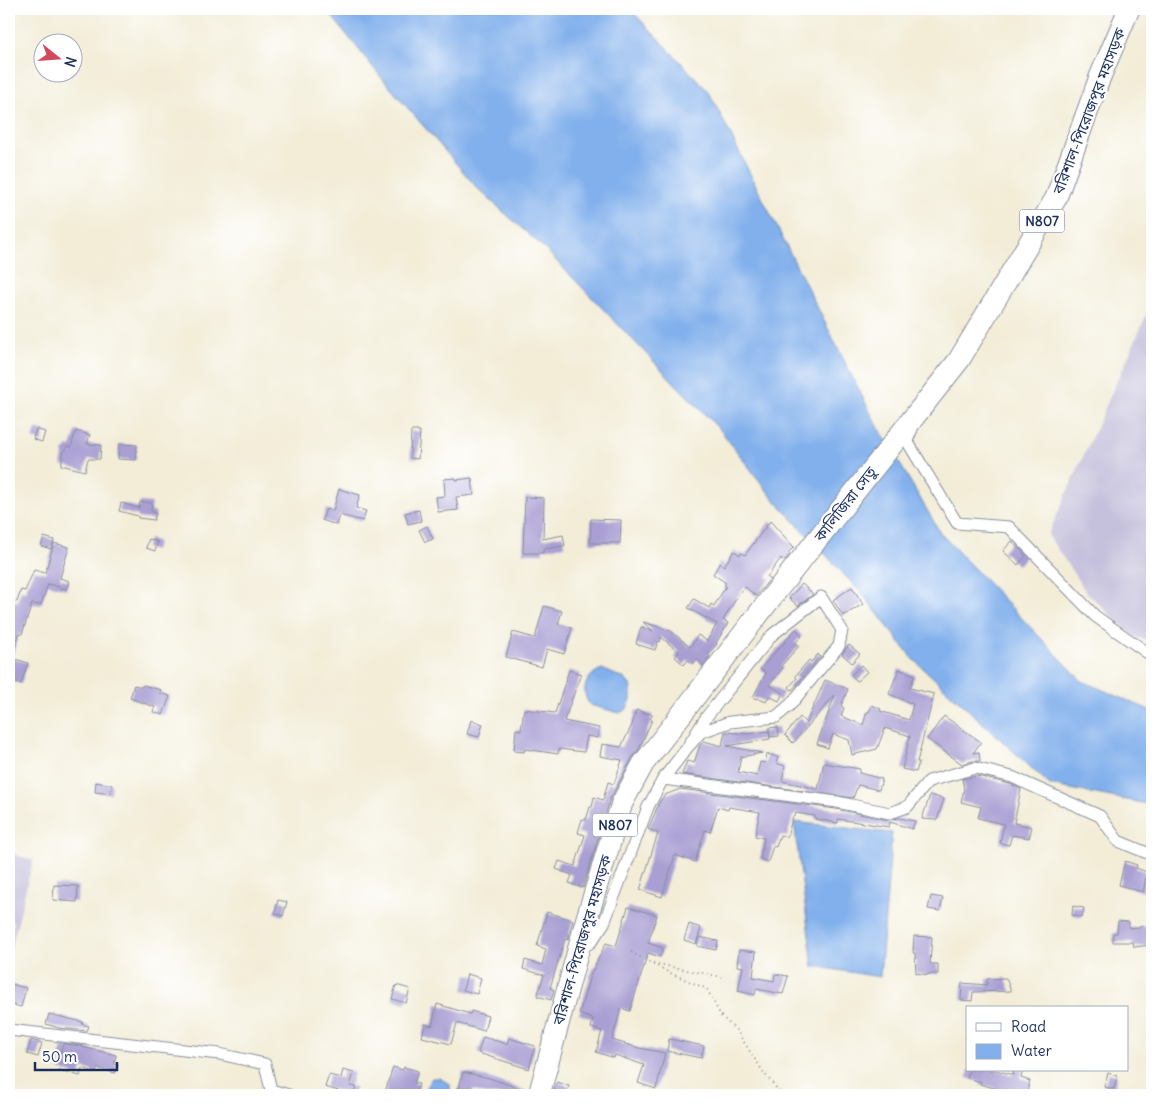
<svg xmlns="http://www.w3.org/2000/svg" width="1161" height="1104" font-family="Delius,'Noto Sans Bengali',sans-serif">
<rect width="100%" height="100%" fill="#fff"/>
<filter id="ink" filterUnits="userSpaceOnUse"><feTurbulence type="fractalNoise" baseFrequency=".02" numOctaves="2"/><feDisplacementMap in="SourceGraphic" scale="10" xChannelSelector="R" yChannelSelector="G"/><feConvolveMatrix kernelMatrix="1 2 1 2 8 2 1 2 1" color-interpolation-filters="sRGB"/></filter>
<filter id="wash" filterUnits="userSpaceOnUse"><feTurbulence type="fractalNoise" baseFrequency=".0096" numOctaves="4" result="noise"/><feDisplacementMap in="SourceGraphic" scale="20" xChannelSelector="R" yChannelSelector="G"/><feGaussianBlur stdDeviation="1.12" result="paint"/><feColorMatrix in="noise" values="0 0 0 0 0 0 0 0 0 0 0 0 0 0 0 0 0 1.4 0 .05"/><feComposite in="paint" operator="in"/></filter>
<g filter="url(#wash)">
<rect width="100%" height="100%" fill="#f3edd8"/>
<!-- industrial -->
<path fill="#c5c0db" d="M1152,303V641L1134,637L1086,592L1048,535Z
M9,853L33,860L9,958V941L14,922L9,920Z"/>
<!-- water -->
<path fill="#82b0ec" stroke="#4e70a5" d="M326,9H630L709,92L872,416L941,534L1082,681L1152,711V805L1050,785L912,658L864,596L772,497L721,431L545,249L478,189L381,77Z
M602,669L625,679L631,686V700L626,710L619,713L590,705C579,691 587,674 602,669Z
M794,822L892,833L880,977L813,966Z
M432,1078H439L450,1084V1095H424L426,1087Z"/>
<g id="blocks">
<!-- building -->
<path fill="#a99fd3" d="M36,429L45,432L42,442L33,439Z
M76,431L90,435L87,444L101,445L100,459H88L85,471L61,465L64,450H66L67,446L71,447Z
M411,431H420L418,459L410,458Z
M119,444L137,445L136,460L118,459Z
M456,478V480L472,478L474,495L456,497L458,510L438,512L436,497L445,496L444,479Z
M339,489L360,495L356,508L366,511L363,521L339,515L336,525L322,520L326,509L333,511Z
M525,497L544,498L543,539L563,535L565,546L543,549V553H523Z
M140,502L152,503L151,511L156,513L154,520L138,518V516L119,511L121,503L139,508Z
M419,510L421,521L408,524L405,513Z
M591,519L621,520L620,543H590Z
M770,521L794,547L788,553L790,554L784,561L781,558L767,577L770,579L756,596L745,587L739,594L723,620L728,623L716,643L717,644L708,654L710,656L703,666L697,659L693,664L688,660L684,665L675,657L679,652L661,637L660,642L658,641L655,650L636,644L641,627L653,631L643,622L671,631L690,647L698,635L707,641L717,624L688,608L694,599L709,608L711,604L714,606L726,586L724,585L726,583L713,574L720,563L724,566L734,551L740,555L741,553L745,555Z
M427,526L433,539L425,542L419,530Z
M44,537L54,540L51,549L41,546Z
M149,539L158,542L155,551L146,548Z
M1012,541L1026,556L1018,565L1003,551Z
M54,543L69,547L60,578L69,581L66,589L48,584L41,605L32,604L22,634H19L12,658L28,663L21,684L9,680V600L17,602L21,590L25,591L34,570L45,573Z
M802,584L813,594L798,606L789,598Z
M852,587L863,604L843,616L833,600Z
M544,606L562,611L558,624L572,628L564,654L547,649L542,667L506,657L513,632L535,638Z
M796,629L802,636L795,643L799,646L781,666L783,668L769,685L783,693L779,701L769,696L766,702L757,698L756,699L753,697L766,673L760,669Z
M849,645L860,654L852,663L842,654Z
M818,654L820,657L792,690L789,687L797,678L795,676L809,660L811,662Z
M861,665L867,672L857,681L851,675Z
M899,669L915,675L910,688L934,694L917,762H919L916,772L902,769L910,736L885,728L877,749L852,755L849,740L833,734L828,748L817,744L835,695L793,743L785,735L800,717L806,723L825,680L848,689L841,706L844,708L841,716L863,725L867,712H869L872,705L881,709L880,711L909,720L913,704L889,694Z
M569,670L581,674L564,721L599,728L598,738L587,736L584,752L559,749L558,754L525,749L524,752L514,751L516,729L521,730L524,709L555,713Z
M134,685L142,687L143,685L161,690L160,693L170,696L163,715L153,712L155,707L130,698Z
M636,710L653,715L650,718L652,720L639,749L632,758L610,799L583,888L569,883L572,875L556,869L559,861L575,866L585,835L578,833L582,819L586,820L590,807H592L594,797L603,800L608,782L614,784L622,760L600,756L602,744L621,747L632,725Z
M944,716L981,742L973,753L979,752L980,761H973L962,764L927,739Z
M471,720L483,724L479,737L467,734Z
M778,727L779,736L770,737L769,728Z
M769,731L770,739L727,746L762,753L741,757L738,772L757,776L760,762L765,763L767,754L778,757L776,763L785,766L782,781L818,789L824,763L860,769L859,773L882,779L879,790L858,785L853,798L682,774L687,761L694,763L700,745L704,741L722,746L725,732L748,734Z
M977,776L1010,784L1021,789L1014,823L1032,827L1029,838L1012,835L1009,845L1000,843L1004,824L978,818L981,807L961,802L964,789L962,779Z
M96,782L112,785L111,794L95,792Z
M680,789L836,809L888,820L899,818L915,821L912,829L890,822L889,827L838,819V823L815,819V816L796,813L795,816H793L787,837L780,835L776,847L773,846L768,862L760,859L764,838L755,836L760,812L729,807L728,810L718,807L710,832L705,830L695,862L675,855L662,897L640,890L658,833L648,829L660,801L665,795Z
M930,795L944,799L937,820L922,819Z
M1125,861L1137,865L1136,868L1147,872L1143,892L1119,885Z
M54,885L78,886L77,902L53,900Z
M931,896L943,898L940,911L928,909Z
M278,900L287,902L283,916L275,913Z
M1073,906L1084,908L1082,917L1072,915Z
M628,907L657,915L648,943L663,948L660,957L648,953L630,1011L621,1008L612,1040L639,1048L665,1053L656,1089L638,1083L644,1065L615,1055L614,1058L596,1052L602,1031L591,1028L593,1019L579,1014L590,976L606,943L616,946Z
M547,912L573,920L568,940L565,939L550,988L554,990L551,1000L537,996L544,975L523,969L525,960L542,965L546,949L537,946Z
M1118,921L1129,922V928L1148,926L1149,928H1152V938H1150L1151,945L1134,947L1133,942H1113V933H1117Z
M689,924L701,928L696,944L684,940Z
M914,936L932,937L930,964H938V974H928V975L916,973L915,953H913Z
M699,937L718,941L716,950L697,946Z
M739,950L756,952L753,977L774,981L775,974L788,976L783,994L756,989L755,995L738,991L743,967L737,966Z
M467,974L481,978L477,994L463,990Z
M1006,978L1011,991L973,992L972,1001L961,1000L962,983L987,985V979Z
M11,984L26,988L21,1007L9,1004V991Z
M396,985L410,989L406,1003L392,999Z
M437,1004L470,1014L471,1011L488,1016L484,1031L457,1023L451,1044L422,1037L425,1024L432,1026Z
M49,1014L83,1022L82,1024L89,1026L87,1031L59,1028L46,1024Z
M483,1037L507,1044L509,1038L535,1046L529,1069L478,1053Z
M669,1039L704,1046L701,1058L667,1051Z
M31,1040L42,1043L38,1057L27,1054Z
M63,1044L83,1046L82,1047L116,1055L114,1064L118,1065L115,1073L98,1068L96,1072L82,1068L80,1076L59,1070L62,1062L58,1060Z
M393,1067L403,1070L404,1067L418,1071L414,1083L419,1084L416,1095H384Z
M343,1070L354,1073L350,1086L356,1087L353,1095L325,1087L329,1075L341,1078Z
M969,1070H996L1013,1075L1014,1070H1023L1021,1078L1030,1081L1026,1095H1003L1004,1091L980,1084L981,1082L967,1078Z
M463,1072L489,1078L527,1091V1095H488L473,1090L472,1095H468L458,1092Z
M1108,1073L1117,1076L1114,1089L1104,1087Z
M557,1082L569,1086L566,1094L554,1090Z"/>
</g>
</g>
<g filter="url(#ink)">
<use href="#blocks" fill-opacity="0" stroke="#878e9b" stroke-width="1"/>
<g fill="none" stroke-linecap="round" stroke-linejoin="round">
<defs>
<path id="street" d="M912,429L907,441L957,523L1009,527L1095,616L1152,656
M821,597L842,630L839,646L790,705L776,717L730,722L701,732L687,748L707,716L772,635Z
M663,779L837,802L890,813L907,807L929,781L975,768L1012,777L1100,816L1118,841L1152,855
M580,949L591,942L604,923L648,807L663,779L687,748
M9,1030L219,1054L265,1064L271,1090L289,1095"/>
<path id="highway" d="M539,1095L586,921L622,803L643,764L774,594L959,360L1056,198L1100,77L1129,9"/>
</defs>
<!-- street casing -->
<use href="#street" stroke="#878e9b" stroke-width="13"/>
<!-- highway casing -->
<use href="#highway" stroke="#878e9b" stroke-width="23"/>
<!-- path -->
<path stroke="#878e9b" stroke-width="2" stroke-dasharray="1 4" stroke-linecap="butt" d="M631,952L668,972L707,989L721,1016L736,1030L764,1073L782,1095
M653,963L722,977"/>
<!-- street -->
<use href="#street" stroke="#fff" stroke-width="11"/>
<!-- highway -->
<use href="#highway" stroke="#fff" stroke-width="21"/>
</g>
</g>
<g text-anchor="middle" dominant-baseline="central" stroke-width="4.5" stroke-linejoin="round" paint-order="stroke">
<!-- shield labels -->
<g fill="#fff" stroke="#5f6d8e" stroke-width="1">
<rect x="1019.5" y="209.5" width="45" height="23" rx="4"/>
<rect x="592.5" y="813.5" width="45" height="23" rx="4"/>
</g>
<g font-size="14" font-weight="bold" fill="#1b2f5e">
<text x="1042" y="221">N807</text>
<text x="615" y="825">N807</text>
</g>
<!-- street labels -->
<g font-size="15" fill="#1b2f5e" stroke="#fff">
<text transform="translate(1089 111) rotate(-69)">বরিশাল-পিরোজপুর মহাসড়ক</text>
<text transform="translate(845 504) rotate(-52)">কালিজিরা সেতু</text>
<text transform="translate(582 940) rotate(-74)">বরিশাল-পিরোজপুর মহাসড়ক</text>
</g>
</g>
<!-- margin -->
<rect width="1161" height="1104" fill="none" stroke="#fff" stroke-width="30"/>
<!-- legend -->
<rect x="966" y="1006" width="162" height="65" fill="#ffffff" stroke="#a4acbf"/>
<rect x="976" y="1023" width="25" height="8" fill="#ffffff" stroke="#a4acbf"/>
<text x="1011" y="1032" font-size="15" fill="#1b2f5e">Road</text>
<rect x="976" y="1044" width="25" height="15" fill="#82b0ec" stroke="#a4acbf"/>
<text x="1011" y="1056" font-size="15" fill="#1b2f5e">Water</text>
<!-- north arrow -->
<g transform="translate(58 58) rotate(107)"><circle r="24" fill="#ffffff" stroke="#a4acbf"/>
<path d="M0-4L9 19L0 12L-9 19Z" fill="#d1495b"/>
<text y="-8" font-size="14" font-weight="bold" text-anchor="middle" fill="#1b2f5e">N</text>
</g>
<!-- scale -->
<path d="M35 1062v8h82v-8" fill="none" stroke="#1b2f5e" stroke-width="2.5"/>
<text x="42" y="1062" font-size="15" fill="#1b2f5e" stroke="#ffffff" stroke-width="4" paint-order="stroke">50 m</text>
</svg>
